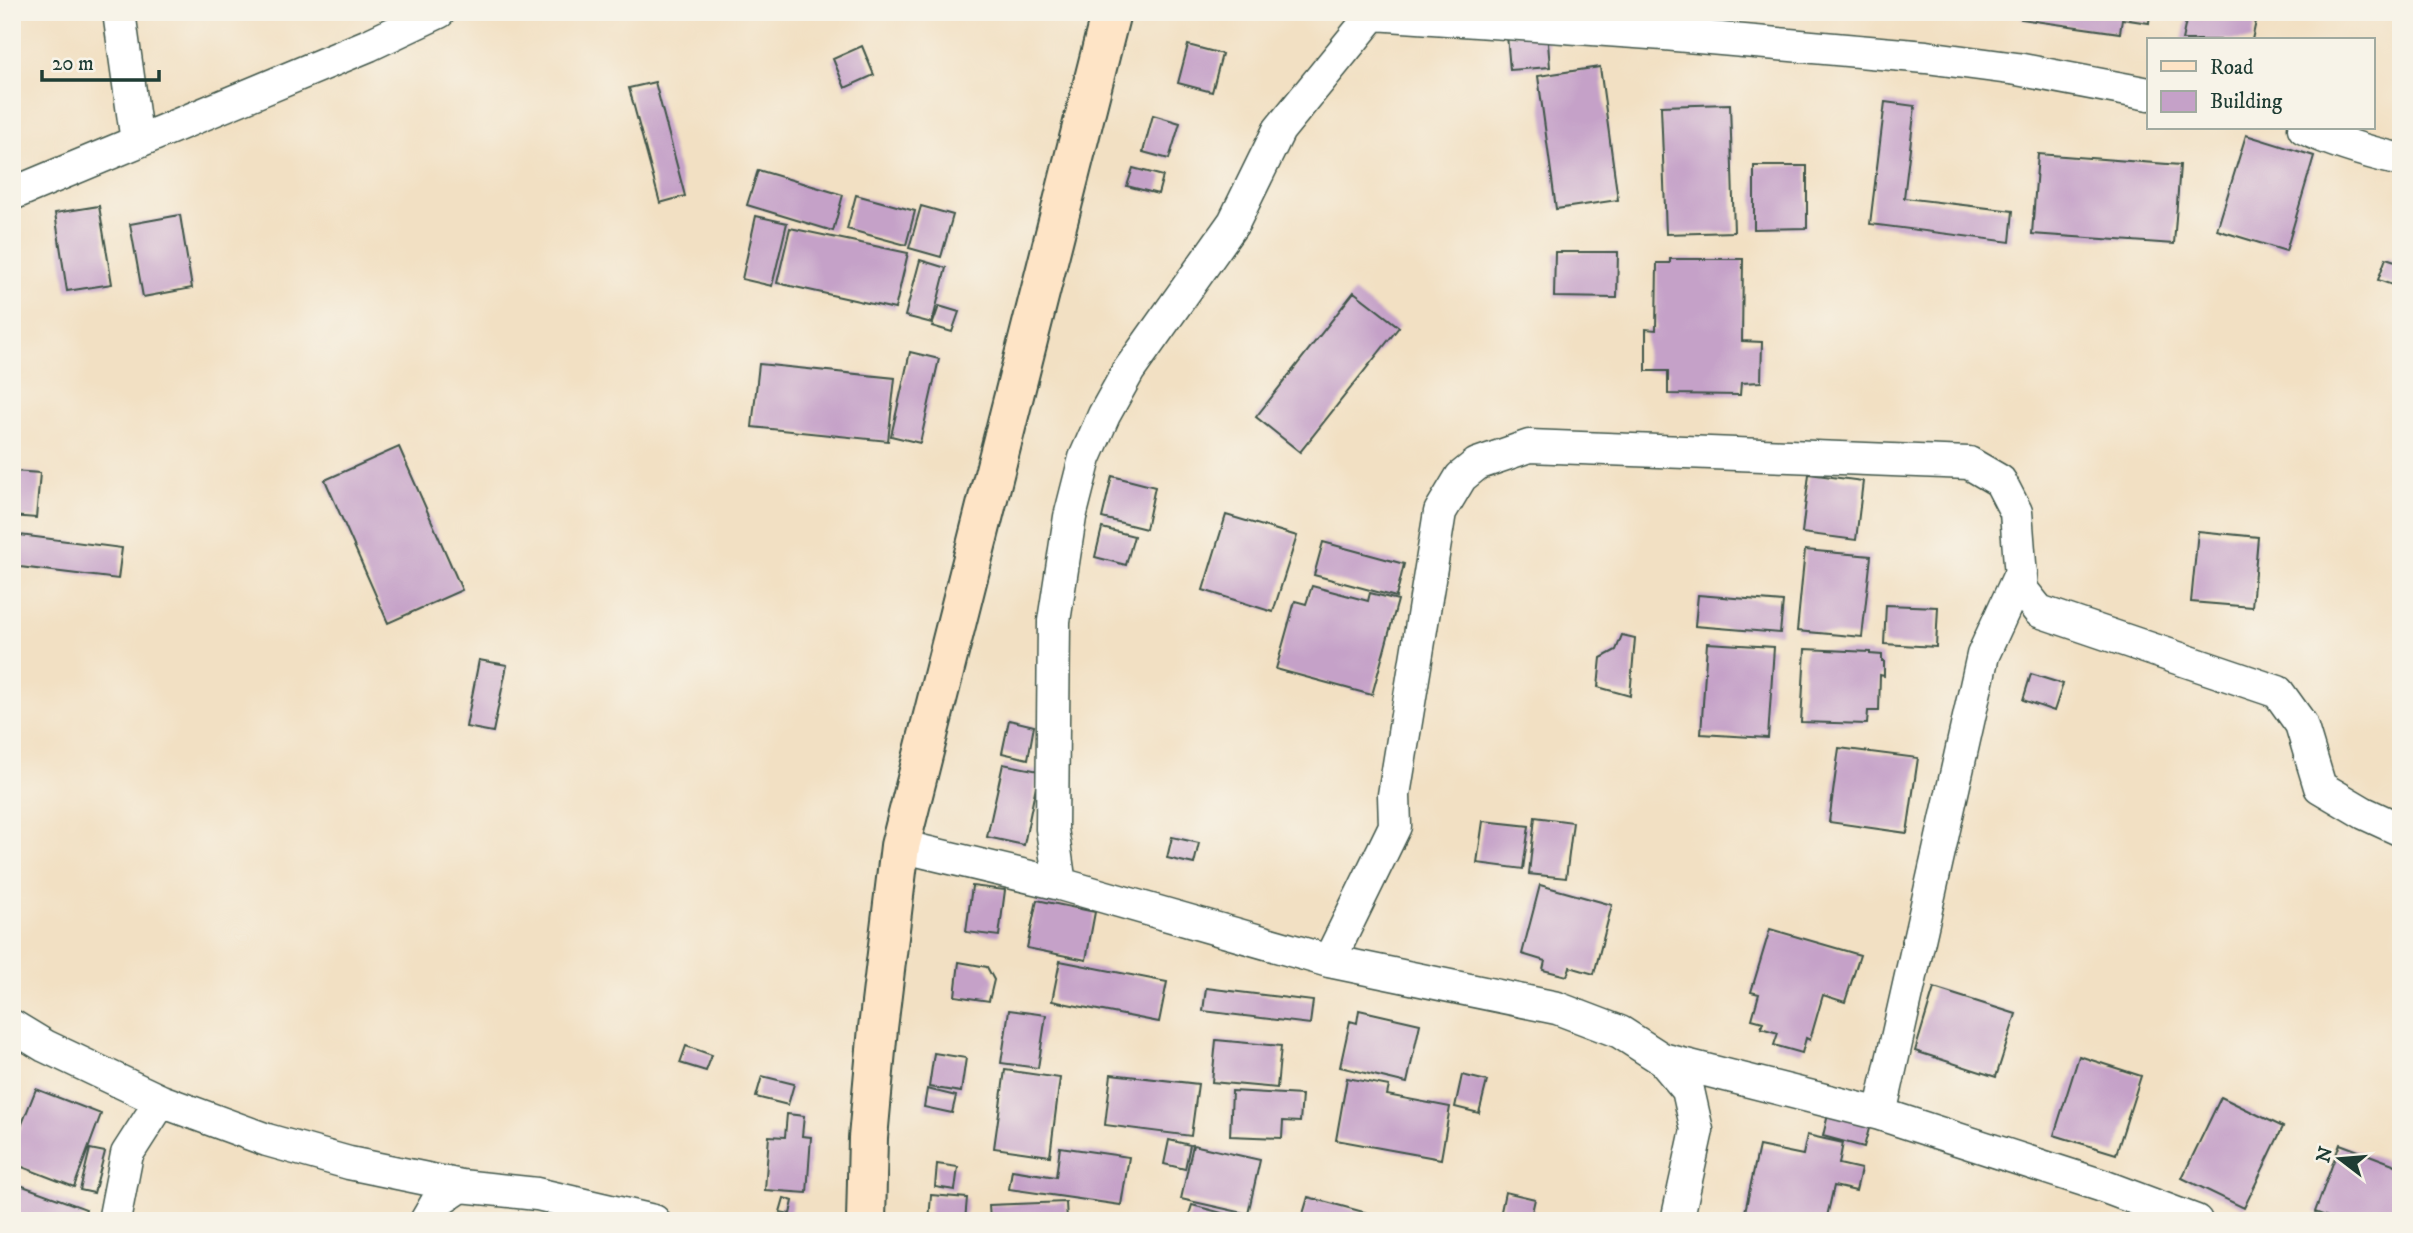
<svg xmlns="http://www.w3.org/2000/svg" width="2413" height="1233" font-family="'IM FELL DW Pica',serif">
<rect width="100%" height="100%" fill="#f7f3e8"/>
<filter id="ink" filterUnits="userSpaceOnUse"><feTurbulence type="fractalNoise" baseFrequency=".0143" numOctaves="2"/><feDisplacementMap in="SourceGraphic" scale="14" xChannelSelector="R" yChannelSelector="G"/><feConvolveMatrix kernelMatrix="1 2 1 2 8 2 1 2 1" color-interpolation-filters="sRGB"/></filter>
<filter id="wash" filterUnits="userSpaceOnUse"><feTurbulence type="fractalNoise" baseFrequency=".00686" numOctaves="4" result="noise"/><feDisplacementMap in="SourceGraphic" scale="28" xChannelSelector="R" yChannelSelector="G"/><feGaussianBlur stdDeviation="1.57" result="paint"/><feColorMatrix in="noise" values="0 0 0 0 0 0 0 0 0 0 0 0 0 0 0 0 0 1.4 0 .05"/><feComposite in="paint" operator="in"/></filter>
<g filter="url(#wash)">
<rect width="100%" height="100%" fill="#f2e0c3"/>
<g id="blocks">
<!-- building -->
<path fill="#c5a1c8" d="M2022,12H2150L2149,23L2122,19L2120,33L2021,19Z
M2188,12H2258L2252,40H2182Z
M1547,31L1550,67L1510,70L1507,35Z
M1188,45L1222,54L1212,92L1178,83Z
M862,46L874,75L845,88L833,59Z
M1600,67L1618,200L1556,209L1538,76Z
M655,82L685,196L660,203L629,88Z
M1885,102L1915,106L1904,198L2013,211L2010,242L1870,224Z
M1730,104L1734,232L1666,234L1661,106Z
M1153,115L1180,123L1169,159L1143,152Z
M2246,135L2314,156L2286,251L2217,230Z
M2038,154L2180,165L2174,244L2032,234Z
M1754,166H1807V228L1754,229Z
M1133,168L1163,176L1158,194L1127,186Z
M758,170L843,195L833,231L747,205Z
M856,195L915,211L906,245L847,229Z
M99,206L112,284L67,291L55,213Z
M921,206L953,215L941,257L909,248Z
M180,215L192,288L143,297L130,224Z
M756,216L787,223L772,286L742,279Z
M790,228L908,253L895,309L777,283Z
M1555,252H1618L1617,298L1554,297Z
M2386,258L2401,263V288L2378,280Z
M1670,259H1743L1742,341L1762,342L1761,382L1741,383L1740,395L1668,394V371H1646V329L1656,330L1657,263H1670Z
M920,260L946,268L932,323L905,316Z
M1354,292L1399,327L1300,452L1256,417Z
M939,306L959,312L952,332L932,326Z
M910,352L939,359L920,443L891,436Z
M759,364L895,378L888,441L752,427Z
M399,447L462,590L388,623L325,480Z
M12,471L40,473L36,518L12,516Z
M1809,474L1863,481L1856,540L1802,533Z
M1112,476L1155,487L1146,529L1102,518Z
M1226,515L1297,536L1273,612L1203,590Z
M1102,528L1134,536L1126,565L1095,557Z
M2198,531L2258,537L2252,607L2191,602Z
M12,534L122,548L118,579L12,566Z
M1323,542L1404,564L1396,597L1314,575Z
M1805,550L1871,556L1862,637L1797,631Z
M1312,586L1368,601L1370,593L1398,600L1372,695L1276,669L1295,601L1306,604Z
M1698,595L1783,602L1780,633L1695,626Z
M1886,605L1938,607L1936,647L1884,644Z
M1622,635L1635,638L1630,696L1598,687L1601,658L1616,650Z
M1707,643L1774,647L1768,738L1701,734Z
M1805,649L1870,652V654L1882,655V661H1884V676L1880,675L1879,711H1868L1867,724L1801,722Z
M479,660L507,665L493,732L466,727Z
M2031,674L2063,684L2054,711L2023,700Z
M1009,720L1034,726L1028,759L1002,753Z
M1839,748L1918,758L1907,833L1829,822Z
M1003,764L1039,771L1024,845L987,837Z
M1535,817L1573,822L1566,878L1529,874Z
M1483,821L1529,826L1523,869L1477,863Z
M1172,837L1199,843L1194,864L1167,858Z
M1540,885L1612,905L1594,974L1570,967L1567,976L1543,970L1545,961L1522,954Z
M972,886L1005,890L999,936L966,932Z
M1037,900L1095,912L1086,960L1027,948Z
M1770,929L1860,955L1845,1002L1823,995L1810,1040L1806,1038L1802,1053L1774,1045L1778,1033L1761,1028L1763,1022L1752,1019L1759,994L1751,992Z
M1060,961L1167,982L1159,1022L1052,1001Z
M959,962L987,967L994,980L989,1001L955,996Z
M1206,988L1313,1001L1310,1024L1203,1011Z
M1934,988L2016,1014L1996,1077L1915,1051Z
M1009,1010L1046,1015L1038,1068L1001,1063Z
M1359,1010L1420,1024L1407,1083L1340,1067L1350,1021L1357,1023Z
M1216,1040L1281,1046L1277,1088L1212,1082Z
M686,1046L712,1055L706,1071L680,1063Z
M934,1053L966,1058L961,1092L929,1087Z
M2079,1056L2141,1076L2116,1154L2054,1135Z
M1005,1070L1060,1078L1050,1156L994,1148Z
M1111,1074L1198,1084L1191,1136L1105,1125Z
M1462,1075L1487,1081L1479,1113L1455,1107Z
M762,1076L794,1084L788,1105L756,1097Z
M1347,1078L1389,1086L1387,1095L1450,1107L1441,1159L1336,1140Z
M36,1089L101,1114L74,1187L12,1163V1149Z
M927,1089L956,1096L952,1113L924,1107Z
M1232,1091L1302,1095L1300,1122L1283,1121L1282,1138L1230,1136Z
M2221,1097L2283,1127L2244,1208L2182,1178Z
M1829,1110L1871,1121L1864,1147L1823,1136Z
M787,1114L804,1116L802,1136L811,1137L807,1193L765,1190L769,1136L785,1137Z
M1807,1135L1843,1143L1839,1164L1861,1169L1856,1191L1834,1186L1826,1221H1743L1759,1146L1803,1155Z
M1169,1140L1190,1145L1185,1169L1164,1164Z
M2340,1144L2401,1167V1221H2338L2315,1212Z
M1193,1145L1260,1160L1248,1214L1181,1199Z
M1060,1147L1129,1157L1121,1205L1009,1189L1012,1170L1056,1177Z
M90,1149L105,1152L94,1193L80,1190Z
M937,1164L958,1167L955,1190L935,1187Z
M20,1185L86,1209L81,1221H12V1206Z
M1505,1192L1535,1199L1530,1221H1499Z
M931,1195L967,1198L965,1221H929Z
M1308,1197L1382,1217V1221H1301Z
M784,1198L793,1201L790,1214L780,1212Z
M1066,1202L1067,1221H990L989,1205Z
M1192,1205L1248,1220V1221H1187Z
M399,1216V1221H334V1218Z"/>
</g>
</g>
<g filter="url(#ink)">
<use href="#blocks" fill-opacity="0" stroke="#3f5549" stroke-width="2"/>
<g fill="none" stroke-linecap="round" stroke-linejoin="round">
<defs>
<path id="street" d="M119,12L137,142
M1374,14L1664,34L1926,57L2017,69L2149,94
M2304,128C2335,143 2367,152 2401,160
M12,194L369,45L439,12
M900,846L1060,884L1329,961L1557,1008L1620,1032L1662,1059L1688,1090L1697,1130L1677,1221
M1060,884L1052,829L1054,621L1070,517L1085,458L1104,415L1129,370L1234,222L1279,130L1375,12
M1329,961L1395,826L1394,795L1440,512L1461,477L1477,464L1529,446L1969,463L2000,481L2016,512L2022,590L2039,611L2278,692L2301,724L2320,787L2364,813L2401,830
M12,1026L45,1046L161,1101
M1662,1059L1880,1114L2100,1185L2196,1221
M1880,1114L1983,655L2021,572
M114,1221L127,1154L161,1101L267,1140L349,1163L461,1186
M426,1221L437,1202L461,1186L537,1194L654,1221"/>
<path id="secondary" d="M866,1221L868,1138L878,1028L900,846L1111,12"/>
</defs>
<!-- street casing -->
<use href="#street" stroke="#3f5549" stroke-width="35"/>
<!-- secondary casing -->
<use href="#secondary" stroke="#3f5549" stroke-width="42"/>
<!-- street -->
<use href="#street" stroke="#fff" stroke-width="32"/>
<!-- secondary -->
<use href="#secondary" stroke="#fee4c6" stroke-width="38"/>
</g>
</g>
<!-- margin -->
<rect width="2413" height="1233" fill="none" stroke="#f7f3e8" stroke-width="42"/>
<!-- legend -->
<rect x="2147" y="38" width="228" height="91" fill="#f7f3e8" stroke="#a1aaa0" stroke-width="2"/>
<rect x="2161" y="61" width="35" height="10" fill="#fee4c6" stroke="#a1aaa0" stroke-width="2"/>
<text x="2210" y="74" font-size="21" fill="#1f3d34">Road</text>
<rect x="2161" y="91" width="35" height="21" fill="#c5a1c8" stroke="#a1aaa0" stroke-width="2"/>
<text x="2210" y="108" font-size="21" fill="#1f3d34">Building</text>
<!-- north arrow -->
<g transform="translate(2340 1159) rotate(286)" stroke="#f7f3e8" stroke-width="5" paint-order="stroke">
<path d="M0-5L12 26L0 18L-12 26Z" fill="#1f3d34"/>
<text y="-10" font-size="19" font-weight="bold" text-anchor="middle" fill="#1f3d34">N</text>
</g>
<!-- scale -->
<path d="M42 70v10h117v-10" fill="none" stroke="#1f3d34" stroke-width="3.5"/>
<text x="52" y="70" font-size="21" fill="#1f3d34" stroke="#f7f3e8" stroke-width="5" paint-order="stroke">20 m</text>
</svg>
